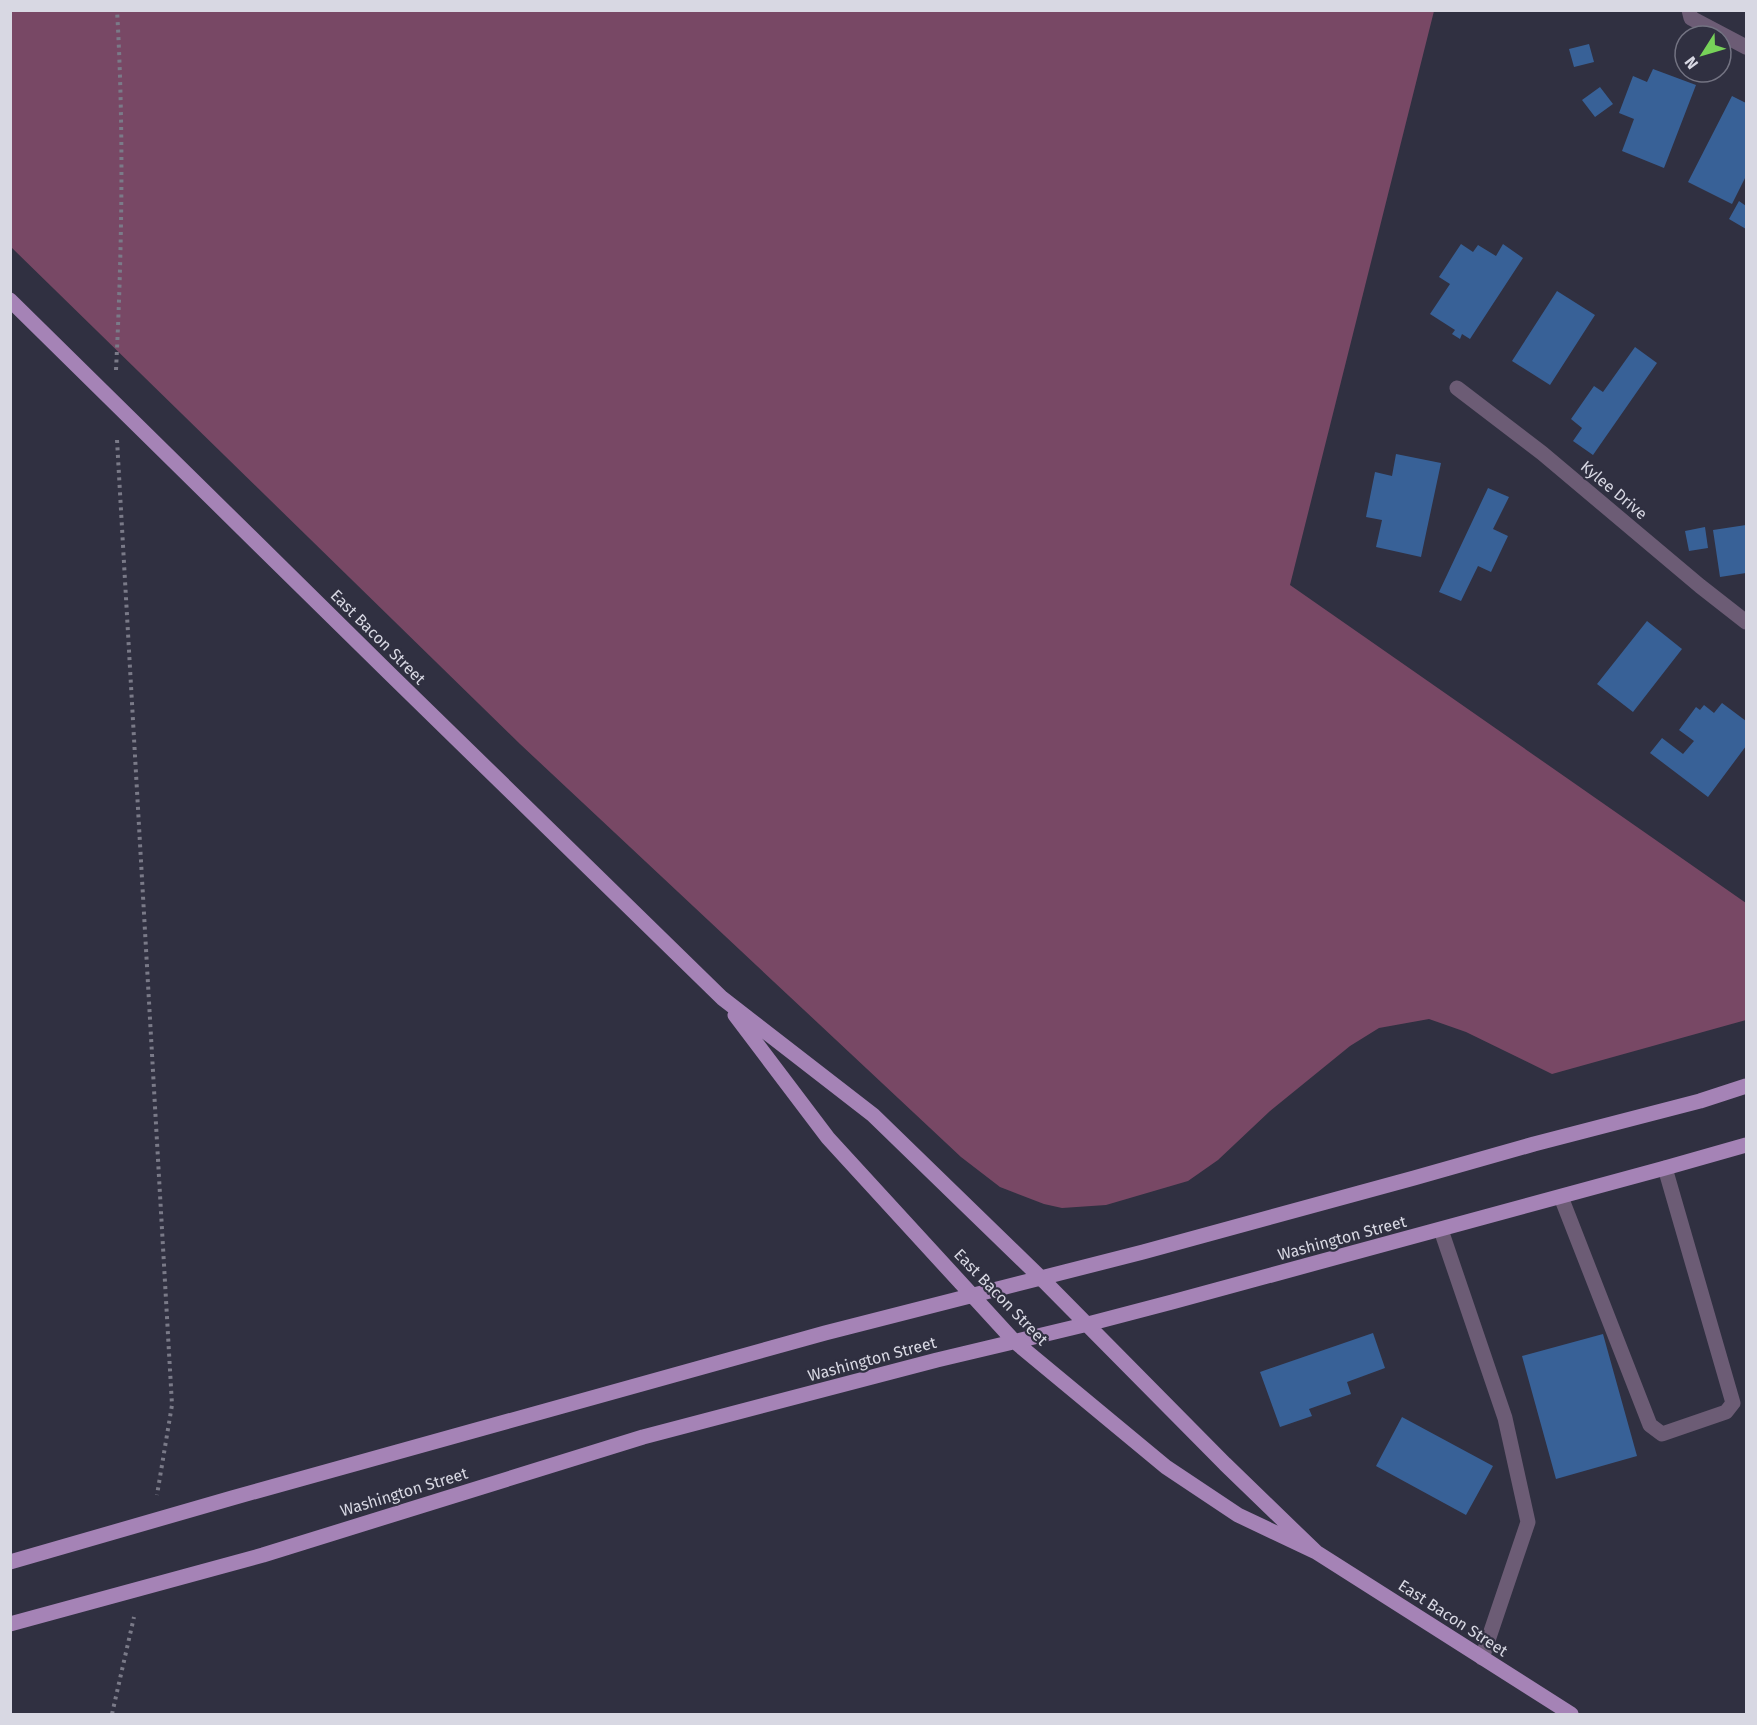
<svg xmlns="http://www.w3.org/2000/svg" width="1757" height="1725" font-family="'Fira Sans',sans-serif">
<rect width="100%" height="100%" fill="#303041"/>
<!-- green -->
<path fill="#784865" d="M10,11H1434L1290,585L1746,903V1020L1552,1074L1466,1032L1429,1019L1379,1028L1350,1046L1270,1111L1218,1160L1188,1181L1106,1205L1062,1208L1044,1204L1000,1187L961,1157L520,744L11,247Z"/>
<!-- building -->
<path fill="#386197" d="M1589,44L1594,62L1574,67L1569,49Z
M1653,69L1696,85L1664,168L1622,151L1634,119L1619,113L1633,76L1647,82Z
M1600,87L1613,104L1595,117L1582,100Z
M1732,96L1746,103V176L1732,204L1688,182Z
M1739,201L1746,206V229L1729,219Z
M1461,244L1473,252L1478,245L1496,256L1503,244L1523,258L1470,339L1462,334L1460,339L1452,334L1455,330L1430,314L1450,284L1439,277Z
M1557,291L1595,315L1550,385L1512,361Z
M1635,347L1657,363L1593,455L1573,441L1582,428L1571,419L1594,386L1603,392Z
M1396,454L1441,463L1421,557L1376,547L1382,520L1366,517L1375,472L1392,476Z
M1488,488L1509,497L1493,529L1508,536L1491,572L1478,566L1461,601L1439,592Z
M1746,525V573L1720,577L1713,530Z
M1705,527L1708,548L1689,551L1685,531Z
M1647,621L1682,649L1633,712L1597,684Z
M1722,703L1746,721V746L1708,797L1650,753L1662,738L1683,754L1694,741L1679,730L1696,707L1700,710L1704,705L1714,713Z
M1373,1333L1385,1368L1347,1382L1351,1394L1309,1409L1312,1416L1280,1427L1260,1372Z
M1603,1334L1637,1456L1556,1479L1522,1356Z
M1402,1417L1493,1466L1466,1515L1376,1466Z"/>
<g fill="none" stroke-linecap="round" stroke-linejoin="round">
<!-- path -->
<path stroke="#7a7a88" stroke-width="4" stroke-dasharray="3 4.5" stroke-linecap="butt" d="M116,370C122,250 124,130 117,10
M117,440L172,1405L157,1495
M112,1714L134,1617"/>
<!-- minor -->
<path stroke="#6c5c75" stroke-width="15" d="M1689,10L1691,18L1746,47
M1457,388L1542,453L1700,586L1746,622
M1561,1197L1650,1425L1662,1434L1726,1412L1733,1403L1665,1168
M1441,1230L1505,1418L1528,1522L1482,1658"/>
<!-- major -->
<path stroke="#a583b6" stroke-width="15" d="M10,300L389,673L722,998L873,1115L1041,1278L1225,1464L1316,1552
M735,1015L828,1138L1014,1341L1166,1467L1238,1515L1316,1552L1571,1714
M10,1562L232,1498L825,1333L1143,1252L1414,1178L1534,1144L1700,1101L1746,1086
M10,1624L263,1555L643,1437L937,1360L1088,1324L1172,1302L1665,1168L1746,1145"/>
</g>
<g text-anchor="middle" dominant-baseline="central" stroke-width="4.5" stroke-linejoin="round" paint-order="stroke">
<!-- street labels -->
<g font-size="16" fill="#d8d8e3" stroke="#303041">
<text transform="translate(1614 490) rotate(40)">Kylee Drive</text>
<text transform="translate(378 637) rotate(45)">East Bacon Street</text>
<text transform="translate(1342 1238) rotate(-15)">Washington Street</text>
<text transform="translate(1001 1297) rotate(46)">East Bacon Street</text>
<text transform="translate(872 1359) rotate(-15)">Washington Street</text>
<text transform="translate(404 1492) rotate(-17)">Washington Street</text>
<text transform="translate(1453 1618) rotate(33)">East Bacon Street</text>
</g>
</g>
<!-- border -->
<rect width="1757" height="1725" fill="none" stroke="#d8d8e3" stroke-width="24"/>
<!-- north arrow -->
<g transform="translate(1703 54) rotate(233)"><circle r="28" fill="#303041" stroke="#737382" stroke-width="1.5"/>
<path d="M0-4.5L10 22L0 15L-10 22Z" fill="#77d259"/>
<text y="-9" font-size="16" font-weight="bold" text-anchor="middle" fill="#d8d8e3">N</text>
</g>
</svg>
